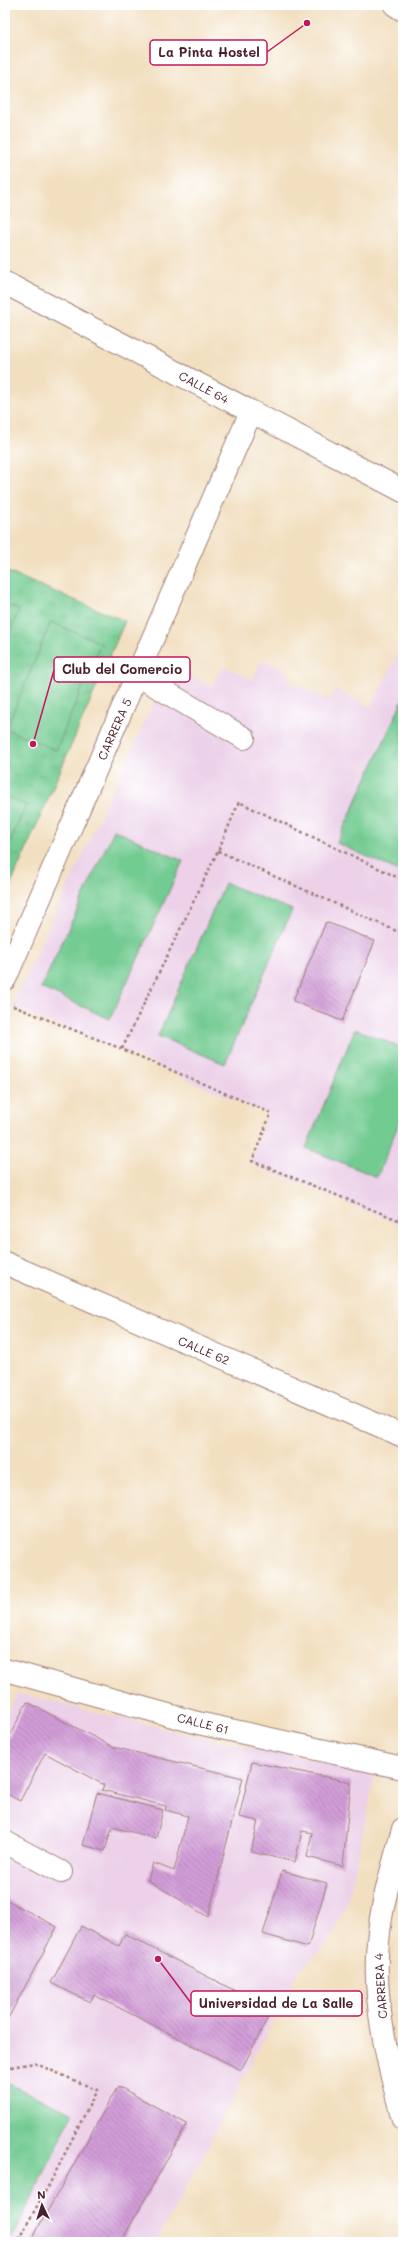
<svg xmlns="http://www.w3.org/2000/svg" width="408" height="2247" font-family="Mali,sans-serif">
<defs>
<pattern id="park-tufts" width="24" height="20" patternUnits="userSpaceOnUse"><rect width="24" height="20" fill="#72cb91"/><path d="M3 7l-1-3M5 7V3M7 7l1-3M15 17l-1-3M17 17v-4M19 17l1-3" fill="none" stroke="#64ae7d"/></pattern>
<pattern id="building-back-hatch" width="6" height="6" patternUnits="userSpaceOnUse"><rect width="6" height="6" fill="#d29dd8"/><path d="M-1 5l2 2M0 0l6 6M5-1l2 2" fill="none" stroke="#ac7faf"/></pattern>
</defs>
<rect width="100%" height="100%" fill="#fff"/>
<filter id="ink" filterUnits="userSpaceOnUse"><feTurbulence type="fractalNoise" baseFrequency=".025" numOctaves="2"/><feDisplacementMap in="SourceGraphic" scale="8" xChannelSelector="R" yChannelSelector="G"/><feConvolveMatrix kernelMatrix="1 2 1 2 8 2 1 2 1" color-interpolation-filters="sRGB"/></filter>
<filter id="wash" filterUnits="userSpaceOnUse"><feTurbulence type="fractalNoise" baseFrequency=".012" numOctaves="4" result="noise"/><feDisplacementMap in="SourceGraphic" scale="16" xChannelSelector="R" yChannelSelector="G"/><feGaussianBlur stdDeviation="0.9" result="paint"/><feColorMatrix in="noise" values="0 0 0 0 0 0 0 0 0 0 0 0 0 0 0 0 0 1.4 0 .05"/><feComposite in="paint" operator="in"/></filter>
<g filter="url(#wash)">
<rect width="100%" height="100%" fill="#f2dfc0"/>
<!-- built -->
<path fill="#ecd1e9" d="M403,644V1226L249,1163L267,1114L129,1054L11,1008L170,667L211,686L223,666L253,680L262,660L290,672L286,681L330,700L334,689L371,707Z
M17,1693L199,1737L376,1771L349,1898L336,1928L324,1948L299,1970L202,2158L156,2242H5V1720Z"/>
<!-- park -->
<path fill="url(#park-tufts)" stroke="#5e755e" d="M5,571L125,621L5,898Z"/>
<!-- pitch -->
<path fill="#72cb91" stroke="#5e755e" d="M5,604L19,610L5,643Z
M51,622L101,643L56,750L6,729Z
M403,699V873L337,843Z
M5,796L26,805L5,853Z
M114,830L183,861L110,1019L41,988Z
M225,883L292,910L225,1064L158,1036Z
M355,1029L403,1048V1113L377,1177L306,1148Z
M9,2084L73,2114L12,2238L5,2234V2093Z"/>
<g id="blocks">
<!-- building -->
<path fill="url(#building-back-hatch)" d="M326,922L375,941L342,1021L293,1001Z
M27,1702L113,1747L243,1778L208,1917L148,1880L153,1863L174,1871L188,1816L165,1810L166,1806L102,1790L104,1785L45,1753L20,1801L5,1793V1745Z
M252,1762L351,1782L343,1866L307,1857L312,1833L302,1831L295,1862L251,1852L258,1821L239,1817Z
M97,1793L163,1810L156,1838L112,1827L105,1851L83,1845Z
M282,1871L327,1883L308,1947L263,1934Z
M5,1899L57,1927L5,2024Z
M81,1926L119,1946L125,1934L272,2010L241,2070L94,1995L90,2002L51,1983Z
M118,2086L187,2124L121,2242H30Z"/>
</g>
</g>
<g filter="url(#ink)">
<use href="#blocks" fill-opacity="0" stroke="#9e7f76" stroke-width="1"/>
<g fill="none" stroke-linecap="round" stroke-linejoin="round">
<defs>
<path id="minor" d="M395,5L403,10
M5,283L403,491
M137,675L244,738
M5,979L251,412
M5,1263L403,1436
M5,1670L198,1723L403,1768
M403,1829C393,1866 381,1904 378,1942C372,1998 388,2066 403,2119
M5,1842L61,1872"/>
</defs>
<!-- minor casing -->
<use href="#minor" stroke="#9e7f76" stroke-width="24"/>
<!-- path -->
<path stroke="#9e7f76" stroke-width="2.5" stroke-dasharray="3 3" stroke-linecap="butt" d="M218,851L403,934
M13,1006L122,1049L271,1113L252,1161L403,1222
M122,1049L218,851L239,802L403,880
M5,2068L34,2063L97,2090L50,2183L17,2242"/>
<!-- minor -->
<use href="#minor" stroke="#fff" stroke-width="22"/>
</g>
</g>
<g text-anchor="middle" dominant-baseline="central" stroke-width="3" stroke-linejoin="round" paint-order="stroke">
<!-- street labels -->
<g font-size="12" fill="#4a1f2b" stroke="#fff">
<text transform="translate(204 387) rotate(28)">CALLE 64</text>
<text transform="translate(114 729) rotate(-66)">CARRERA 5</text>
<text transform="translate(204 1350) rotate(23)">CALLE 62</text>
<text transform="translate(203 1723) rotate(14)">CALLE 61</text>
<text transform="translate(380 1986) rotate(-94)">CARRERA 4</text>
</g>
</g>
<!-- callouts -->
<path fill="none" stroke="#c2185b" stroke-width="1.5" d="M307 23L267 52M33 744L54 670M158 1959L191 2003"/>
<g fill="#c2185b" stroke="#fff" stroke-width="1.5">
<circle cx="307" cy="23" r="4"/>
<circle cx="33" cy="744" r="4"/>
<circle cx="158" cy="1959" r="4"/>
</g>
<g fill="#fff" stroke="#c2185b" stroke-width="1.5">
<rect x="150" y="40" width="117" height="25" rx="4"/>
<rect x="54" y="657" width="136" height="25" rx="4"/>
<rect x="191" y="1991" width="171" height="25" rx="4"/>
</g>
<g font-size="13" text-anchor="middle" font-weight="bold" fill="#4a1f2b">
<text x="209" y="57">La Pinta Hostel</text>
<text x="122" y="674">Club del Comercio</text>
<text x="276" y="2008">Universidad de La Salle</text>
</g>
<!-- margin -->
<rect width="408" height="2247" fill="none" stroke="#fff" stroke-width="20"/>
<!-- north arrow -->
<g transform="translate(42 2205) rotate(356)" stroke="#ffffff" stroke-width="3" paint-order="stroke">
<path d="M0-3L7 15L0 10L-7 15Z" fill="#4a1f2b"/>
<text y="-6" font-size="11" font-weight="bold" text-anchor="middle" fill="#4a1f2b">N</text>
</g>
</svg>
